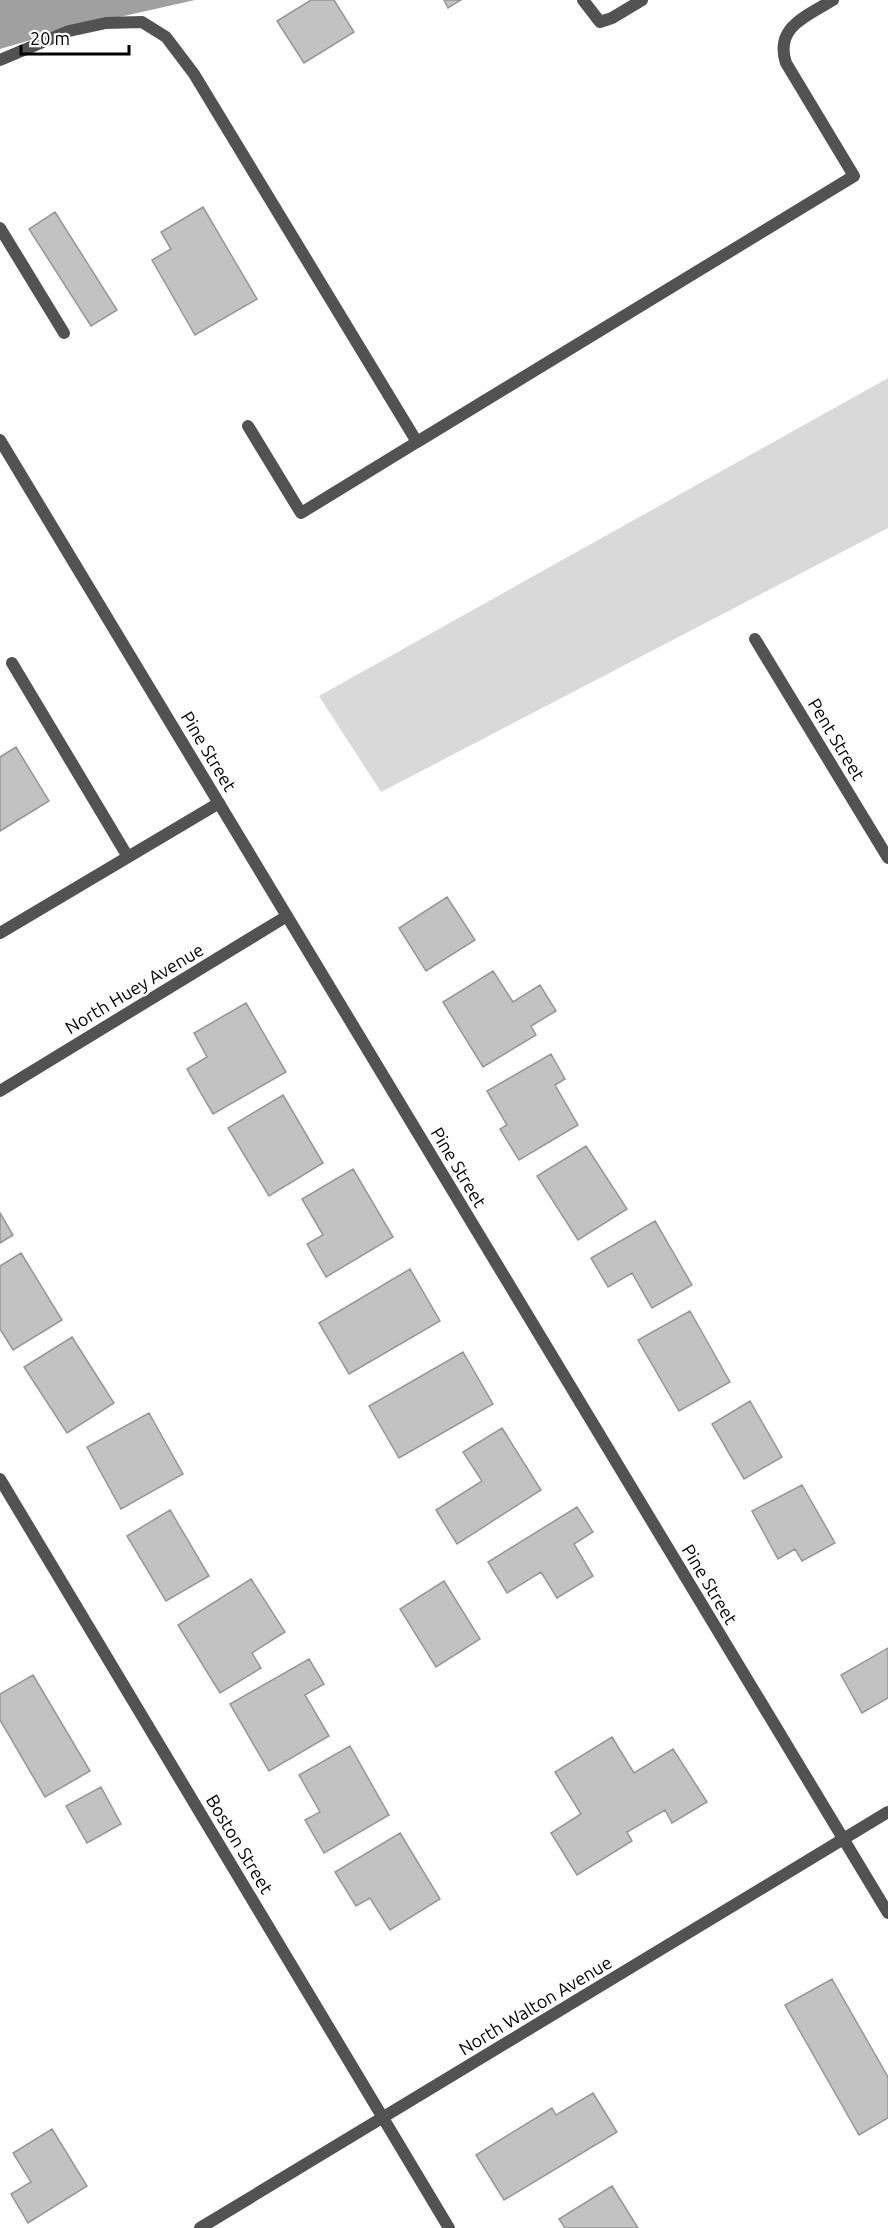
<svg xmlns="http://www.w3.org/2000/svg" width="888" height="2228" font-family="Ubuntu,sans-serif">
<rect width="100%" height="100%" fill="#fff"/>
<!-- green -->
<path fill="#d9d9d9" d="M888,378V528L381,792L319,696Z"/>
<!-- water -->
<path fill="#a0a0a0" d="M0,0H195L75,27L0,49Z"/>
<!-- building -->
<path fill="#c2c2c2" stroke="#969696" stroke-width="1.5" d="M311,0H334L354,32L304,63L277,21Z
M444,0H461L448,8Z
M203,207L257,299L195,335L152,260L171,249L161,232Z
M55,212L117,310L91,326L29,229Z
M16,747L49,801L0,831V757Z
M447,897L475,940L426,971L399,928Z
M493,971L513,1002L540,985L556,1011L531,1026L536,1035L483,1067L443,1002Z
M246,1003L286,1072L213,1114L187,1069L207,1057L194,1033Z
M551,1054L565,1079L555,1085L578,1125L519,1160L500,1129L507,1125L487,1091Z
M283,1095L323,1163L269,1196L228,1128Z
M586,1146L627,1209L578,1240L537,1176Z
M353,1169L393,1237L326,1277L307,1244L323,1235L302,1199Z
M0,1213L13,1235L0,1243Z
M655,1221L692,1285L652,1308L632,1273L608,1287L591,1258Z
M21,1253L62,1320L13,1350L0,1329V1266Z
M410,1269L440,1321L349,1374L319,1323Z
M690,1311L730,1382L679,1411L638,1340Z
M72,1337L114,1403L67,1433L24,1367Z
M463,1352L493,1404L399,1458L369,1406Z
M750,1401L782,1457L744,1479L712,1424Z
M149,1413L183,1474L121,1509L87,1447Z
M502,1428L541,1490L457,1544L436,1510L482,1481L463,1452Z
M802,1485L835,1543L802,1561L795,1549L778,1559L752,1511Z
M577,1507L593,1532L574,1544L593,1576L557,1598L541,1572L507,1593L488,1562Z
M170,1510L209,1576L166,1601L127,1536Z
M251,1579L285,1632L252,1653L261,1668L220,1693L178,1625Z
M444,1581L480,1639L436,1667L400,1609Z
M888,1648V1698L862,1713L841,1675Z
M309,1659L324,1684L305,1695L329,1736L269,1771L230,1704Z
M33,1675L90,1771L45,1797L0,1720V1694Z
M612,1737L634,1773L673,1749L707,1802L672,1823L665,1810L627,1832L632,1841L577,1875L551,1833L581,1814L555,1772Z
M350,1746L389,1815L324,1853L305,1820L320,1812L299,1775Z
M101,1787L121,1824L87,1843L66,1806Z
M400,1833L440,1899L390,1930L370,1898L356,1906L335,1872Z
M832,1979L888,2077V2118L859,2135L785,2005Z
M593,2093L617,2132L504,2200L476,2155L552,2108L556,2115Z
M52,2129L87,2186L28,2223L11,2194L31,2182L13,2153Z
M612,2186L638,2228H565L559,2219Z"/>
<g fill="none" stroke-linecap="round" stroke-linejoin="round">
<!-- lane -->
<path stroke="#525252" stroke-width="12" d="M583,0L600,22L612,18L642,0
M0,60L69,31L106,23L142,22L166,37L194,74L417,442L854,176L786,63C774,27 807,16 833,0
M0,228L64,333
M248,426L301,513L417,442
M12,663L128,857
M0,933L219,803"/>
<!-- street -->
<path stroke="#525252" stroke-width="12" d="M0,440L888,1913
M755,639L888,858
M0,1091L287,916
M0,1479L449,2228
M200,2228L888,1812"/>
</g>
<g text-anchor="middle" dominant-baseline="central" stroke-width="5" stroke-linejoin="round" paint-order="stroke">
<!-- street labels -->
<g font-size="18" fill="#000" stroke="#fff">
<text transform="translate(837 739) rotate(59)">Pent Street</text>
<text transform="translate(209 751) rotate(59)">Pine Street</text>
<text transform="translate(134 988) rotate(-31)">North Huey Avenue</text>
<text transform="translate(459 1167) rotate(59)">Pine Street</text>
<text transform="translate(710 1584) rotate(59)">Pine Street</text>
<text transform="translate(240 1844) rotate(59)">Boston Street</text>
<text transform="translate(535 2005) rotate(-31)">North Walton Avenue</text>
</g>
</g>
<!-- scale -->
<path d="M21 45v9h108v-9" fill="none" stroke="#000000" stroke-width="3"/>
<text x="30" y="45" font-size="18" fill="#000000" stroke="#ffffff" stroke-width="4.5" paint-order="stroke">20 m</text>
</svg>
